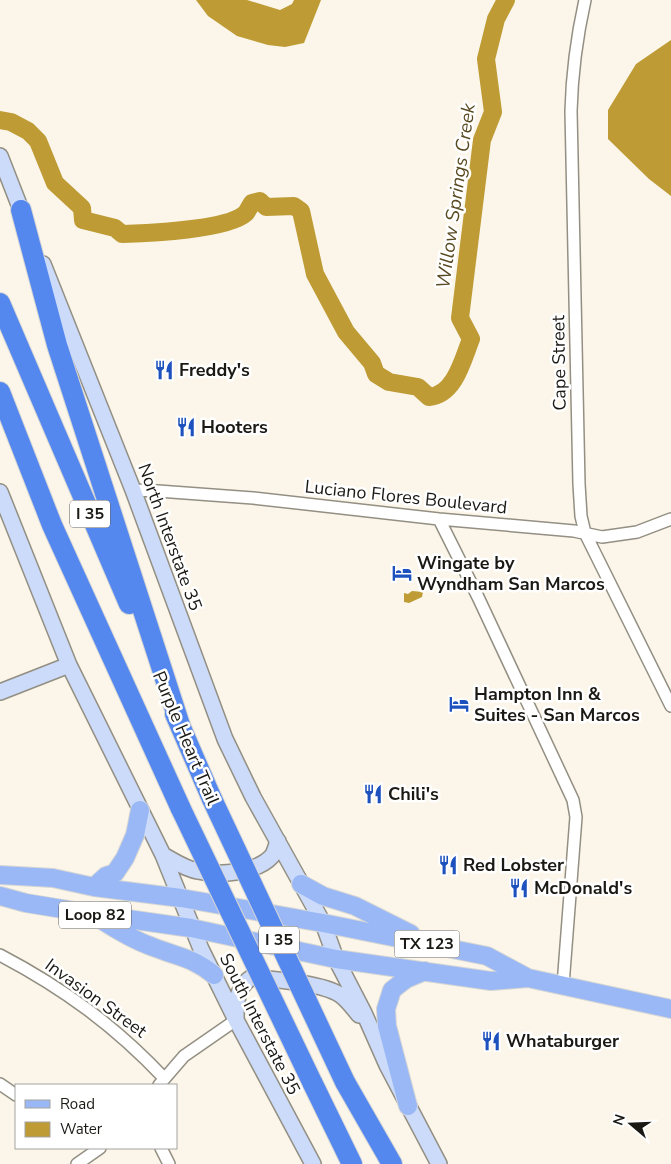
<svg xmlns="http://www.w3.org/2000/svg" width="671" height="1164" font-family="'Nunito Sans',sans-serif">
<rect width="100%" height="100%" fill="#fbf6e9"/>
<!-- water -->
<path fill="#be9b35" d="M196,0H247L280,10L292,4L294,0H321L304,43L285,47L268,45L237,36L208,16Z
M671,40V196L649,179L608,139V110L636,64Z
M412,591L423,592L422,597L409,603L404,602V593L408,594Z"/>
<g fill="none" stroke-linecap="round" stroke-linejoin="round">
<!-- river -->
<path stroke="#be9b35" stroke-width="18" d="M0,120L11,122L28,131L38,141L55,183L82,208L83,220L115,228L122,234C148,233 228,230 246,213C248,210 250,206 252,203L260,201L266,207L294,206L301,211L315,274L346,332L372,363L376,374L389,382L418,387L429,397C455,395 463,359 471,339L460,318L482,140L493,112L486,59L496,19L506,0"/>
<defs>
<path id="street" d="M585,0C577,36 572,73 571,111L579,484L581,516L585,533L671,706
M133,490L158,491L253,498L439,519L574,531L602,537L637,532L671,519
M439,519L478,597L573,800L576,817L563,985
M0,955C63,988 115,1026 164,1078
M0,1084L16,1095
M159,1085L184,1056L236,1020
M161,1148L169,1164
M77,1164L100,1148"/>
<path id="secondary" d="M0,156L25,220
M43,264L133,490L225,739L253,797L323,923L336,959L364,1013L387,1065L439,1164
M0,492L69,665L163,855L201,949L236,1020L313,1164
M0,692L69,665
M163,855C174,861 185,869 198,871C219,876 257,873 272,856C275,852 276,846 278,841
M236,1018C236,1001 237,987 252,977C275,980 327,983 343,997C349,1002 354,1009 359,1015"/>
<path id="primary" d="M0,875L53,878L94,887L181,898L323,923L487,956L528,978L671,1009
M301,884L323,896L355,906L411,934
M94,887L106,876L115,873L125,858L135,835L140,810
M0,896L26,903L93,914L191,928L336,959L491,981L528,978
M97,917C115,929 133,940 153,947C178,957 192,957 214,975
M408,1106L387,1026L386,1009L392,990L406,979L425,971"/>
<path id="highway" d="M21,210L57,345L180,725
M0,303L129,604
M0,392L52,525L181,809
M175,714L212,799
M312,1082L352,1164
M345,1082L392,1164"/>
</defs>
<!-- street casing -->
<use href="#street" stroke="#938f83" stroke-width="14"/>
<!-- secondary casing -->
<use href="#secondary" stroke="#938f83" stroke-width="18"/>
<!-- primary casing -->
<use href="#primary" stroke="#d6d6d5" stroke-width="20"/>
<!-- highway casing -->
<use href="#highway" stroke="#d6d6d5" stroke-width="22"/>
<!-- street -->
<use href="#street" stroke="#fff" stroke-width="11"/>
<!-- secondary -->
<use href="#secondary" stroke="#ccdbfa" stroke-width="15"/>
<!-- primary -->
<use href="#primary" stroke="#99b8f5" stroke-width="18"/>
<!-- highway -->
<use href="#highway" stroke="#5588ef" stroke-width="20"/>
<defs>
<path id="highway-bridge" d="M212,799L345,1082
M181,809L312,1082"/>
</defs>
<!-- highway-bridge casing -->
<use href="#highway-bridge" stroke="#d6d6d5" stroke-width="22" stroke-linecap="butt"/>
<!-- highway-bridge -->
<use href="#highway-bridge" stroke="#5588ef" stroke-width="20"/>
</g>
<!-- icons -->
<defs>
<symbol id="restaurant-bare" viewBox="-9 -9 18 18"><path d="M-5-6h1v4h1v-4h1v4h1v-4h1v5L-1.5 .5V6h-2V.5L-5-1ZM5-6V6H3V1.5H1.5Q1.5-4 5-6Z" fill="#1d51be" stroke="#fff" stroke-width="2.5" paint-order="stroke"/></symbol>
<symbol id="hotel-bare" viewBox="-9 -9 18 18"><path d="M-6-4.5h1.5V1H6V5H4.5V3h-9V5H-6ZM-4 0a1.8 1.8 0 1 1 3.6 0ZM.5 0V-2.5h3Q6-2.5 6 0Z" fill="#1d51be" stroke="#fff" stroke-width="2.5" paint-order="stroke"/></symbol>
</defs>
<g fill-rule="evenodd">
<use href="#restaurant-bare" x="150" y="356" width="28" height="28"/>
<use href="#restaurant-bare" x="172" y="413" width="28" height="28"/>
<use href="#hotel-bare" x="388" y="559" width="28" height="28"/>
<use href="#hotel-bare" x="445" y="690" width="28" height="28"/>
<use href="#restaurant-bare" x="359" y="780" width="28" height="28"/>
<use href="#restaurant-bare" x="434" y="851" width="28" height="28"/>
<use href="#restaurant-bare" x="505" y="874" width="28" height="28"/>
<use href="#restaurant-bare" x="477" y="1027" width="28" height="28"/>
</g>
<g text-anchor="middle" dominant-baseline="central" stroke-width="5" stroke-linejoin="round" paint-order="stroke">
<!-- shield labels -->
<g fill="#fff" stroke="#5f5e5a" stroke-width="1">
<rect x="70" y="500.5" width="40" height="27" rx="4"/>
<rect x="59" y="901.5" width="72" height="27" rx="4"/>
<rect x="259" y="926.5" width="40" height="27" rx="4"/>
<rect x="394.5" y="930.5" width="65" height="27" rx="4"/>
</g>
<g font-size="16" font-weight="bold" fill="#1a1914">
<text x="90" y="514">I 35</text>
<text x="95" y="915">Loop 82</text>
<text x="279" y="940">I 35</text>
<text x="427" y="944">TX 123</text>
</g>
<!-- street labels -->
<g font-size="18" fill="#1a1914" stroke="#fff">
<text transform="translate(559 363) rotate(-91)">Cape Street</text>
<text transform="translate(406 497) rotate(6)">Luciano Flores Boulevard</text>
<text transform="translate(170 537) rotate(70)">North Interstate 35</text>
<text transform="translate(186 738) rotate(67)">Purple Heart Trail</text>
<text transform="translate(96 998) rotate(36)">Invasion Street</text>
<text transform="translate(260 1024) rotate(63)">South Interstate 35</text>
</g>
<!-- poi labels -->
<g font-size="18" font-weight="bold" fill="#1a1914" stroke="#fff" text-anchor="start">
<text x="179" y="370">Freddy's</text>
<text x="201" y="427">Hooters</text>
<text x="417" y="563">Wingate by<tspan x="417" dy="21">Wyndham San Marcos</tspan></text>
<text x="474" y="694">Hampton Inn &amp;<tspan x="474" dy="21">Suites - San Marcos</tspan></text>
<text x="388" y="794">Chili's</text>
<text x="463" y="865">Red Lobster</text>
<text x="534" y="888">McDonald's</text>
<text x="506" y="1041">Whataburger</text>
</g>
<!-- water labels -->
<g font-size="19" font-style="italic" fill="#584920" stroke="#fff">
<text transform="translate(456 196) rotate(-82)">Willow Springs Creek</text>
</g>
</g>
<!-- legend -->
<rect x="15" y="1084" width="162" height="65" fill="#ffffff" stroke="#a3a3a1"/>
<rect x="25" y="1100" width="25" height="8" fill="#99b8f5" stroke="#a3a3a1"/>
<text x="60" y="1109" font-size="15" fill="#1a1914">Road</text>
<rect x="25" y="1122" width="25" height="15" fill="#be9b35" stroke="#a3a3a1"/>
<text x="60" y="1134" font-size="15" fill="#1a1914">Water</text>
<!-- north arrow -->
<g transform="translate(631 1124) rotate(289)" stroke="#ffffff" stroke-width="4" paint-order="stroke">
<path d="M0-4L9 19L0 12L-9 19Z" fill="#1a1914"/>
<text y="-8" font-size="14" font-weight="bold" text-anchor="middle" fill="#1a1914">N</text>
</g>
</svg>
